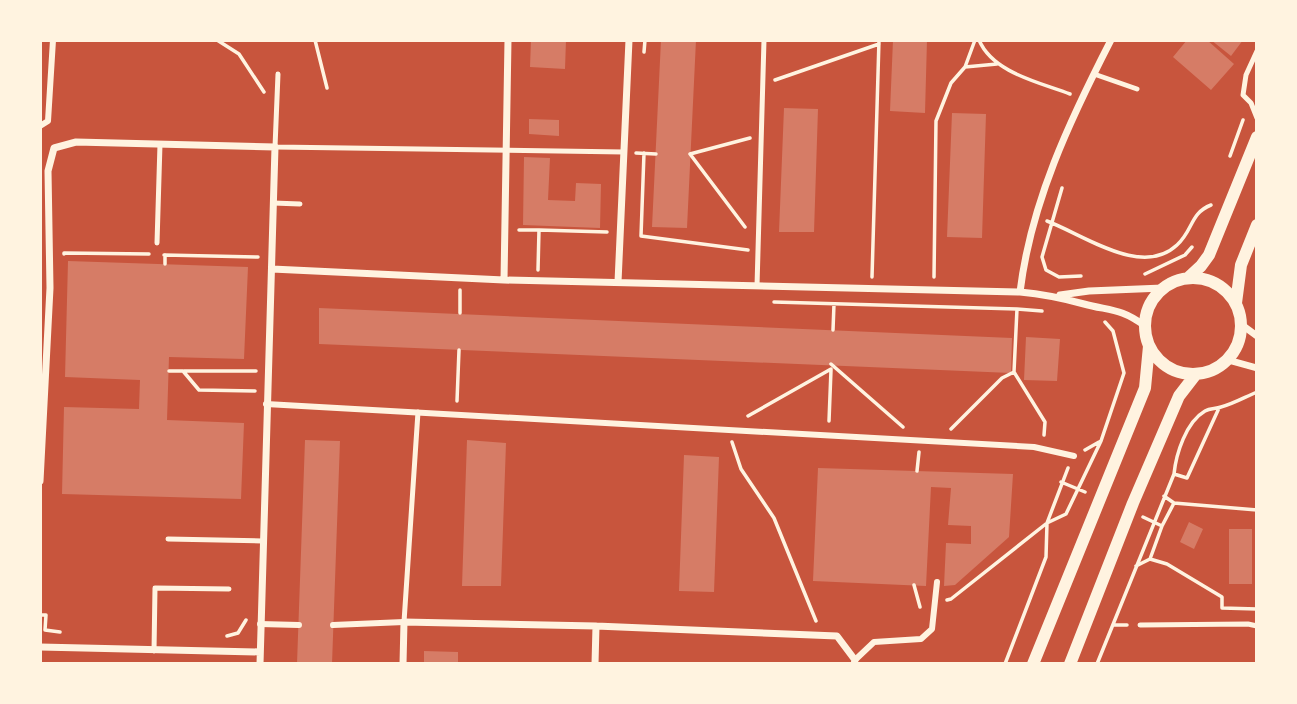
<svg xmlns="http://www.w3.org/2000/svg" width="1297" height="704" font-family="Karla,sans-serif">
<rect width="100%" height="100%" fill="#c8553d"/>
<!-- building -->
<path fill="#d67c66" d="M531,40H566L565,69L530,67Z
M661,40H696L687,228L652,227Z
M893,40H927L925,113L890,111Z
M1187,40H1207L1234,64L1211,90L1173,57Z
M1211,40H1243L1231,56Z
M784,108L818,109L814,232H779Z
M952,113L986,114L982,238L947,237Z
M529,119L559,120V136L529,134Z
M524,157L550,158L548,200L575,201L576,183L601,184L600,228L523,225Z
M68,261L248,267L244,359L169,357L167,420L244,423L241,499L62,494L64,407L139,409L140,380L65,377Z
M319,308L1012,338L1011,373L319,344Z
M1026,337L1060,339L1057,381L1024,380Z
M305,440L340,441L332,664H297Z
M467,440L506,443L501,586H462Z
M684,455L719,457L714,592L679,591Z
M818,468L1013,474L1009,537L955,585L944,586L946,543L971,544V526L948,525L951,488L931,487L926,586L813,581Z
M1189,522L1203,529L1194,549L1180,542Z
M1229,529H1252V584H1229Z
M424,651L458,652V664H424Z"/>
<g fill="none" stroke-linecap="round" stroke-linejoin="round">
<!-- path -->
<path stroke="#fff3e0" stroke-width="3.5" d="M217,40L239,54L264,92
M315,40L327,88
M979,40C993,73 1039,82 1070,94
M644,52L645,40
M965,67L975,40
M775,80L879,44
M636,153L656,154
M644,153L641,236L748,250
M1230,156L1243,120
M1062,188L1042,257L1046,270L1059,277L1081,276
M1047,221C1084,235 1142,278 1177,245C1193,231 1190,213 1211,205
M745,227L690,154L750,138
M519,230H539L538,270
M539,230L607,232
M64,254V253L149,254
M164,255L258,257
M165,264V255
M1145,274L1185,255L1192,247
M872,277L879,40
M934,277L936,121L951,83L965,67L997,64
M774,302L1017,309
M1042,311L1017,309L1014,372L1045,422L1044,435
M460,313V290
M833,330L834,304
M831,364L903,427
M169,371H183L199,390L255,391
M184,371H256
M457,401L459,350
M748,416L831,369
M829,421L831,370
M951,429L1002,378L1014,372
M732,442L741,469L774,518L816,621
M1085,450L1099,442
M917,471L919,452
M1174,474L1187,478L1219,408
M1061,482L1085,492
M1164,496L1174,503L1257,510
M1174,503L1162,526L1150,559L1167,564L1222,597V608L1257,609
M1143,517L1162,526
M1136,566L1150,559
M914,585L920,607
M947,600L951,599L1047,523L1066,514L1101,441L1124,373L1113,331L1105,322
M40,615H46L45,630L60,632
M1113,625H1127
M227,636L238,633L246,620
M1005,664L1046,557L1047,523L1068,468
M1097,664L1174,474C1176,454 1186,422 1205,411C1210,408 1215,409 1221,407C1233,404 1245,397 1257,392"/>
<!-- service -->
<path stroke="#fff3e0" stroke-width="5" d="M1257,51L1246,75L1243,95L1251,103L1257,118
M278,74L275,147L624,152
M1094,74L1137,89
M273,203L300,204
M157,243L160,144
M757,286L764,40
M168,539L262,541
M404,622L418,412
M1140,625L1248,624L1257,626
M154,651L155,588L229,589"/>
<!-- pedestrian -->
<path stroke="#fff3e0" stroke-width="6" d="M40,126L48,121L53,40
M266,404L1034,447L1074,456
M260,624L299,625
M333,625L404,622
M855,660L874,642L921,639L932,629L937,582"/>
<!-- minor -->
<path stroke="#fff3e0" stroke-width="7" d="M272,269L504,280L1020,292C1042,294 1062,298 1084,304C1110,311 1121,308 1145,326
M504,280L508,40
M618,282L629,40
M1020,292C1031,202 1070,120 1111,40
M1060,295L1089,291L1163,288
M1242,325L1257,336
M1228,360L1257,368
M40,481L50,288L48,171L54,148L76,142L275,147L260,664
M40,647L260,652
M403,664L404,622L596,626L837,636L855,660L854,664
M595,664L596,626"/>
<!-- tertiary -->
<path stroke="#fff3e0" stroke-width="12" d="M1145 326a48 48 0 1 1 96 0a48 48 0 1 1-96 0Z
M1188,278L1201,266L1209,255L1257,137
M1236,303L1241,265L1257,225
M1033,664L1145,388L1149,346
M1070,664L1133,503L1179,396L1196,374"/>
</g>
<!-- border -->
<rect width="1297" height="704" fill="none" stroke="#fff3e0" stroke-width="84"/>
</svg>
